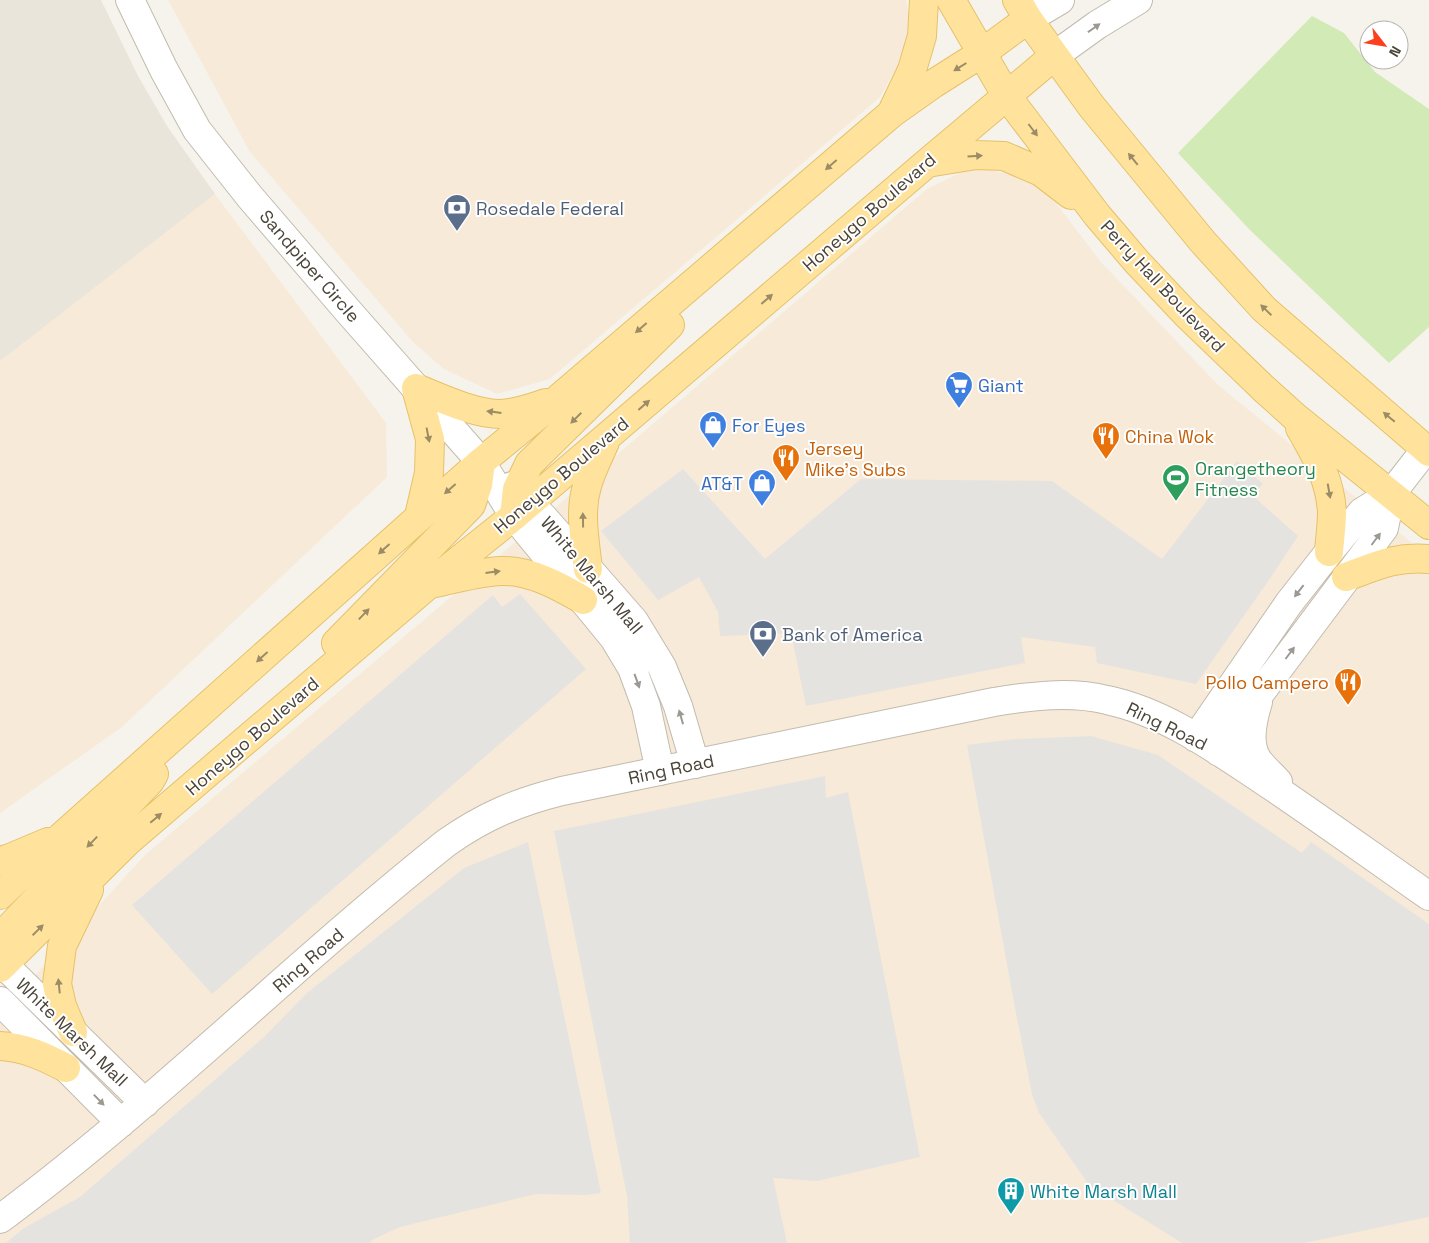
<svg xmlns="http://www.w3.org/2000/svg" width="1429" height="1243" font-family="'Space Grotesk',sans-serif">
<rect width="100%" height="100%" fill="#f6f3ec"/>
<!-- residential -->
<path fill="#eae5da" d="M0,0H101L138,76L167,126L215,194L0,364Z"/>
<!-- commercial -->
<path fill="#f7ead8" d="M168,0H906L909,14L905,53L880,97L550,379L497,394L444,369L413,342L250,152Z
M972,167L1015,175L1046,190L1100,261L1218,385L1429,557V1243H0V1014L145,855L444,603L927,189Z
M215,194L386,423L387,477L122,727L0,813V361Z"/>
<!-- green -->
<path fill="#d2eab5" d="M1312,16L1344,33L1375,72L1429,109V327L1389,363L1249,229L1178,153Z"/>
<!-- parking -->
<path fill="#e5e3e0" d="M1237,461L1263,484L1252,495L1298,536L1271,577L1196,684L1097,663L1095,647L1021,637L1025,663L806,706L791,633L720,636L718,612L699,577L658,600L601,531L683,469L765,559L861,479L1052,481L1162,559Z
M520,594L586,669L212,994L132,905L493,595L502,607Z
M1091,736L1158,755L1302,853L1311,842L1429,924V1217L1304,1243H1182L1089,1185L1039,1113L1032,1094L1015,1008L967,745L1015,739Z
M825,776L826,798L848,792L920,1157L817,1181L773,1178L787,1243H630L627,1196L554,831Z
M528,842L601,1193L585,1195L536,1194L400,1227L372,1240L370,1243H6L24,1228L80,1197L264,1037L307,993L464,868Z"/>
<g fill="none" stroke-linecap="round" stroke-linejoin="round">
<defs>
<path id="minor" d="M130,0L164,70L197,130L250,197L348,311L481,462L514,516L614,638L632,668L646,706L660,771
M1028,19L1060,0
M1054,56L1097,25L1138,0
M512,486L544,518L634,621L662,667L678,706L695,764
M1258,702C1253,718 1248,742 1256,757C1261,766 1271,774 1278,782
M1196,738L1289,603L1329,552L1362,512L1391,494L1426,449
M1219,752L1261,692L1384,528L1391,494
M0,961L145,1103
M0,1001L121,1123
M0,1219C156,1103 294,964 446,843C484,816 518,802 562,791L994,702C1031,696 1070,691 1107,700C1164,712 1214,748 1261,779C1318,817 1373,857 1429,896"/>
<path id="major" d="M951,0L1006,95L1097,215L1137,262L1187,315L1263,388L1294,416L1429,525
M1017,0L1028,19L1092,107L1203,242L1264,309L1429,452
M893,110L912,70L922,36L924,0
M927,163L976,155L1004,156L1041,172L1071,195
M416,388C441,398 474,414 501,414C517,413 532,408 546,403
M416,388L430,439L429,473L419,516
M1300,428C1316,456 1330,479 1332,512C1332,525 1330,539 1329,552
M514,516L517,489L529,464L670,325
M588,569C585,542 579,512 587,486C591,471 599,456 605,442
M1346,577C1376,566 1396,556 1429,559
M436,583C457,578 479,572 501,571C530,570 559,586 583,600
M336,643L471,505L478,485L481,462
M0,861L10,858L48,842
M0,895L61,837L481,462L558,399L892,113L933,84L982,53L1028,19
M0,940L7,930L150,781L154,774
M0,968L128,841L246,740L428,585L514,516L927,163L1054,56
M73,1032L62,1006L57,984L62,946L89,890
M0,1046C24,1047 45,1057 66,1068"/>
</defs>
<!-- minor casing -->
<use href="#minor" stroke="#c2bbae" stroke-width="30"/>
<!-- major casing -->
<use href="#major" stroke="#e6c16a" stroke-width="30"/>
<!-- minor -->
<use href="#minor" stroke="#fff" stroke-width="28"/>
<!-- major -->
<use href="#major" stroke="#ffe39c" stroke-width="28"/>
</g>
<!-- one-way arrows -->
<defs><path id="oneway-solid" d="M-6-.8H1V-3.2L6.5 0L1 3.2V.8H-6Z" transform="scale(1.25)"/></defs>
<g fill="#9c9892">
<use href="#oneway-solid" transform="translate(1094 28) rotate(-35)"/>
<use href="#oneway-solid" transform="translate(1376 539) rotate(-53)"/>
<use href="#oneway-solid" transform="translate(1299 591) rotate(128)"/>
<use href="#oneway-solid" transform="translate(1290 653) rotate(-53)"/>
<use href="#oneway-solid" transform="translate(637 681) rotate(70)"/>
<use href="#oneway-solid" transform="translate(681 717) rotate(-106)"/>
<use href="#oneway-solid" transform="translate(99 1100) rotate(46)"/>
</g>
<g fill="#9c8c66">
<use href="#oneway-solid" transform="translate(960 67) rotate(148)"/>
<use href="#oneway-solid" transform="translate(1033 130) rotate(53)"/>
<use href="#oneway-solid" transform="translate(975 156) rotate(-4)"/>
<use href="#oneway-solid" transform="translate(1133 159) rotate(-129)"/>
<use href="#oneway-solid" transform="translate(831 165) rotate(139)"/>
<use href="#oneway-solid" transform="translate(767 299) rotate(-41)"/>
<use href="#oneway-solid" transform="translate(1266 310) rotate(-136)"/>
<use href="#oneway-solid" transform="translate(641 328) rotate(139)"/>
<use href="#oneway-solid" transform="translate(644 405) rotate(-41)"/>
<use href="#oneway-solid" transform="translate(494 412) rotate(-173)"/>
<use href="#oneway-solid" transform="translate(1389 417) rotate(-140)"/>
<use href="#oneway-solid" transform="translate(576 418) rotate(135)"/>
<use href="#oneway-solid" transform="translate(428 435) rotate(79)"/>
<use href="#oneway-solid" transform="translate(450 489) rotate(139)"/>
<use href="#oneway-solid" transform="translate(1329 491) rotate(80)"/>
<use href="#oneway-solid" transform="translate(583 520) rotate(-91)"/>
<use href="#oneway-solid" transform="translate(384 549) rotate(138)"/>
<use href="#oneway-solid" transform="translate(493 572) rotate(-7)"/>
<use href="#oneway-solid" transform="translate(364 614) rotate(-46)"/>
<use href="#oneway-solid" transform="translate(262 657) rotate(138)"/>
<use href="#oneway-solid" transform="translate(156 818) rotate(-40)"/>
<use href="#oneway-solid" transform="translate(92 842) rotate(134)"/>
<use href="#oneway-solid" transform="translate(38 930) rotate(-44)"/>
<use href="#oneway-solid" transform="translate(59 986) rotate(-96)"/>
</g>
<!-- icons -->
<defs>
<symbol id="bank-pin" viewBox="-11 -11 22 30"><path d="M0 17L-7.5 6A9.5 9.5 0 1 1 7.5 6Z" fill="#5c6f8a" stroke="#fff"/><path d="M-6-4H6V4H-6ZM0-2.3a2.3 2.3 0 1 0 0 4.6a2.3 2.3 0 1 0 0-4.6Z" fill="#fff"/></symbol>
<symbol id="supermarket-pin" viewBox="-11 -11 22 30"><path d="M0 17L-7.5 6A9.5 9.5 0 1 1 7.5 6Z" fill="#3f7fe0" stroke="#fff"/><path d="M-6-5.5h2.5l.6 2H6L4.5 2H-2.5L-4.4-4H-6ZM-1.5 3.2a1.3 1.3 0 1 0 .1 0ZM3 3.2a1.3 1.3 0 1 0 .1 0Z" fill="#fff"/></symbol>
<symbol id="shop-pin" viewBox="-11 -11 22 30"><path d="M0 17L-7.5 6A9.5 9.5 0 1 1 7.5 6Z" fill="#3f7fe0" stroke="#fff"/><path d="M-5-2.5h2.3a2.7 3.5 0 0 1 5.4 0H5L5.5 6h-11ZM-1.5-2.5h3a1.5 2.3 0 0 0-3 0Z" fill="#fff"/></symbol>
<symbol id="restaurant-pin" viewBox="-11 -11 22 30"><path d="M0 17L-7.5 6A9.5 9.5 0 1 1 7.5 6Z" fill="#e8710a" stroke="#fff"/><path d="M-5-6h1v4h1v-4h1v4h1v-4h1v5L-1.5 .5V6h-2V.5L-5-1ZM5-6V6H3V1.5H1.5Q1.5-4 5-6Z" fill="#fff"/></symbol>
<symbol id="stadium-pin" viewBox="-11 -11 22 30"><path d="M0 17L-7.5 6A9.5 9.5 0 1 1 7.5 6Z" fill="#2e9e5b" stroke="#fff"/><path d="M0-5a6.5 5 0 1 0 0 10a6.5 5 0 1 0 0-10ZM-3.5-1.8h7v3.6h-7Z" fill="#fff"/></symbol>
<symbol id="building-pin" viewBox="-11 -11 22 30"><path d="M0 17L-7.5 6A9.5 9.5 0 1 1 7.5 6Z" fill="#0f9aa8" stroke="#fff"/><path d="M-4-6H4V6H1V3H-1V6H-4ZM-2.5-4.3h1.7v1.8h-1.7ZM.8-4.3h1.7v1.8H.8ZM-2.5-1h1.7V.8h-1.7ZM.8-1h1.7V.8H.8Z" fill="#fff"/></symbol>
</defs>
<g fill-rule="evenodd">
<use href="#bank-pin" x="441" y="192" width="32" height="43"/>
<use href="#supermarket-pin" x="943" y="369" width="32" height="43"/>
<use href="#shop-pin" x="697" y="409" width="32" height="43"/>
<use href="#restaurant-pin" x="1090" y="420" width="32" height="43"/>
<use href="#restaurant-pin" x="770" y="442" width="32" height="43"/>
<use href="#stadium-pin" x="1160" y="462" width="32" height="43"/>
<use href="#shop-pin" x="746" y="467" width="32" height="43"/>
<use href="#bank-pin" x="747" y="618" width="32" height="43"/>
<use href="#restaurant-pin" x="1332" y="666" width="32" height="43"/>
<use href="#building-pin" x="995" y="1175" width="32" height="43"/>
</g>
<g text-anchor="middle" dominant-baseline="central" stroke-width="4" stroke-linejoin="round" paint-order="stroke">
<!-- service labels -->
<g font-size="18" fill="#4e5e75" stroke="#fff" text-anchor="start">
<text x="476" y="208">Rosedale Federal</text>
<text x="782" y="634">Bank of America</text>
</g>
<!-- street labels -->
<g font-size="18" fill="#4b4439" stroke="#fff">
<text transform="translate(869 212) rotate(-41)">Honeygo Boulevard</text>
<text transform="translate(310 266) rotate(49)">Sandpiper Circle</text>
<text transform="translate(1163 286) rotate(47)">Perry Hall Boulevard</text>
<text transform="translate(561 475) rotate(-40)">Honeygo Boulevard</text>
<text transform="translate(592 575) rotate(50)">White Marsh Mall</text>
<text transform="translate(1167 726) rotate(26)">Ring Road</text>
<text transform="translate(252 736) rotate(-41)">Honeygo Boulevard</text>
<text transform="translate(671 769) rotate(-12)">Ring Road</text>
<text transform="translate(308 960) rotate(-41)">Ring Road</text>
<text transform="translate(72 1032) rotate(44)">White Marsh Mall</text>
</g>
<!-- shop labels -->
<g font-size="18" fill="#366cbe" stroke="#fff" text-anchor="start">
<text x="978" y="385">Giant</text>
<text x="732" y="425">For Eyes</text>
<text x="743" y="483" text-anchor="end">AT&amp;T</text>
</g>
<!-- food labels -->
<g font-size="18" fill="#c56008" stroke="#fff" text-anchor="start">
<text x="1125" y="436">China Wok</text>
<text x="805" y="448">Jersey<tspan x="805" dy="21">Mike's Subs</tspan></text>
<text x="1329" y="682" text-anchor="end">Pollo Campero</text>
</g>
<!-- leisure labels -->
<g font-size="18" fill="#27864d" stroke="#fff" text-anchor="start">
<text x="1195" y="468">Orangetheory<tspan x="1195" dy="21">Fitness</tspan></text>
</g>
<!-- culture labels -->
<g font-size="18" fill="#0d838f" stroke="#fff" text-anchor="start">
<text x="1030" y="1191">White Marsh Mall</text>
</g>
</g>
<!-- north arrow -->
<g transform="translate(1384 45) rotate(121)"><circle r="24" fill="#ffffff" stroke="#b7b4b0"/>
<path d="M0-4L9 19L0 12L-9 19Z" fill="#fc3f1d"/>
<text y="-8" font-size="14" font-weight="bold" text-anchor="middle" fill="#4b4439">N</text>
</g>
</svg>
